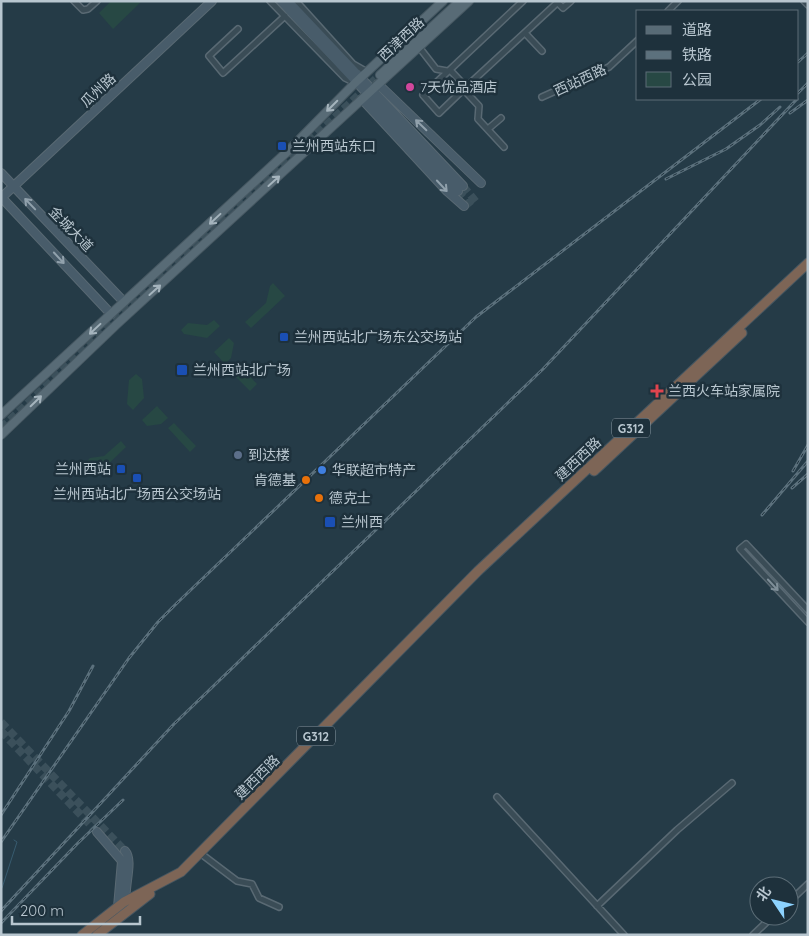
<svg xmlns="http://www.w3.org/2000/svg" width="809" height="936" font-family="Quicksand,'Noto Sans SC',sans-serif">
<rect width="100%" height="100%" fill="#253b47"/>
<!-- green -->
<path fill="#274844" d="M111,1H142L113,29L99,13Z
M273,283L285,296L251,328L245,322L266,303L270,286Z
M214,320L220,326L207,338L184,334L181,330L188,323L207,325Z
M229,338L234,343L231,358L225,364L214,352Z
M237,363L257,384L250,391L229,370Z
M136,374L142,379L144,398L133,410L127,404L129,380Z
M157,406L168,418L161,424L147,426L142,420Z
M174,423L196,446L190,452L168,428Z
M121,441L126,447L99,473L87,461L90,458L104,456Z"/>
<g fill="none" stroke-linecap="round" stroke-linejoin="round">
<!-- stream -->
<path stroke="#375b6f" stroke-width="1" d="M2,888L17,842L14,840"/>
<!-- secondary-tunnel -->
<path stroke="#3b505b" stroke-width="8" stroke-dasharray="8 4" stroke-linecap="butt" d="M463,186L476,202
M458,191L471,206
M1,722L125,851
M1,731L97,832"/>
<!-- primary-tunnel -->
<path stroke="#3b505b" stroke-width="8" stroke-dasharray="8 4" stroke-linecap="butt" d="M1,428L380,75"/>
<defs>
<path id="street" d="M74,1L83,10L88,9L97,1
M270,1L345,78L355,83
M296,1L353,64L356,69
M804,1L808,5
M557,2L563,8L571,1
M668,11L678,1
M238,29L209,56L223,73L285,16
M525,33L542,51
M419,47L436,69L447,71
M353,64L367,72
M450,70L466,87L558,2
M466,87L439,113L423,95L523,1
M464,90L479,106L478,119L504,147
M542,97L609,67L638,40
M488,129L501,118
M808,610L746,544L740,549L808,622
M497,797L624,935
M200,853L237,881L252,884L259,898L279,907
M789,902L808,884
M597,906L677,830L732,783
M753,935L773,916"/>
<path id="secondary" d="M281,1L458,191
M288,1L463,186
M378,84L481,183
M362,99L447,191L464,206
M1,173L124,302
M1,197L111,314
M1,198L212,1
M97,832L122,861L118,907L119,910
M125,851C135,862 120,894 128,911"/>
<path id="primary" d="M380,75L460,1
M1,415L288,151L355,83L443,1
M1,435L117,324L469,1"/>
<path id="highway" d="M594,471L742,333
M82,935L124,902L181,872L478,571L808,263
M97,935L150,894"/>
</defs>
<!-- street casing -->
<use href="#street" stroke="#596973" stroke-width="8"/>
<!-- secondary casing -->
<use href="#secondary" stroke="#596973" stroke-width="10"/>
<!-- primary casing -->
<use href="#primary" stroke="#475862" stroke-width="10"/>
<!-- highway casing -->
<use href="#highway" stroke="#455661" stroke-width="11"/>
<!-- street -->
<use href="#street" stroke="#3a4c56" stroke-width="5"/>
<!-- secondary -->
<use href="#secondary" stroke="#485c6a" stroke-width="8"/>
<!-- primary -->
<use href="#primary" stroke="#586b76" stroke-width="8"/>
<!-- highway -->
<use href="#highway" stroke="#7d6556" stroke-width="9"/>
<defs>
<path id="rail" d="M798,62L808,53
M798,93L808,83
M790,113L808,100
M666,179L726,149L760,125L780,107
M793,471L808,445
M792,488L808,474
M762,515L808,461
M1,815L69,711L93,666
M1,842L129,658L158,622L176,604L476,317L761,99
M1,911L174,724L543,369L797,99
M1,923L78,843L123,800"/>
</defs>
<!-- rail casing -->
<use href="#rail" stroke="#5c717d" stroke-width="3"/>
<!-- rail -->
<use href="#rail" stroke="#1e313c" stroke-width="1" stroke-dasharray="4" stroke-linecap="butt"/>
</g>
<!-- one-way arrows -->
<defs><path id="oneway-shaft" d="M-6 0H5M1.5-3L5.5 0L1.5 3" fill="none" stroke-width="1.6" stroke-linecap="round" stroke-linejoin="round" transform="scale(1.25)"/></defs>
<g stroke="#a5b4bd">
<use href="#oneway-shaft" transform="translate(332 106) rotate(135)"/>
<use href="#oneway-shaft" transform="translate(274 181) rotate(-42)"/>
<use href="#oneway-shaft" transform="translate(215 219) rotate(137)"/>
<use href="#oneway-shaft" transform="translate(155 290) rotate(-42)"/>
<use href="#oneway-shaft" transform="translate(95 329) rotate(137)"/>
<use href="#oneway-shaft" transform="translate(36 401) rotate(-44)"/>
</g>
<g stroke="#91a1ac">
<use href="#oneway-shaft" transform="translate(421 125) rotate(-136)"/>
<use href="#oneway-shaft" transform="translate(442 186) rotate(47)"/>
<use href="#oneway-shaft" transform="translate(30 204) rotate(-134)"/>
<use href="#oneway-shaft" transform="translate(59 258) rotate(47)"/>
</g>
<use stroke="#7f8f99" href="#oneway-shaft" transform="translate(773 585) rotate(47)"/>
<!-- markers -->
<circle fill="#d1479c" stroke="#1e313c" stroke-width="2" cx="410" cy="87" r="5"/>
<g fill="#1a4fb4" stroke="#1e313c" stroke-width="2">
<rect x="277" y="141" width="10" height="10" rx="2.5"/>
<rect x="279" y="332" width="10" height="10" rx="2.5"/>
<rect x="176" y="364" width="12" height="12" rx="2.5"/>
<rect x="116" y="464" width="10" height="10" rx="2.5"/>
<rect x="132" y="473" width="10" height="10" rx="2.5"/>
<rect x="324" y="516" width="12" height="12" rx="2.5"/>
</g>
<path fill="#e0444e" stroke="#1e313c" stroke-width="2" d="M654.5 383.5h5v5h5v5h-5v5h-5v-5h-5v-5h5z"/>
<circle fill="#5c6f8a" stroke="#1e313c" stroke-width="2" cx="238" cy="455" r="5"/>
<circle fill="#3f7fe0" stroke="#1e313c" stroke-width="2" cx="322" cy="470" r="5"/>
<g fill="#e8710a" stroke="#1e313c" stroke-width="2">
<circle cx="306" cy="480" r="5"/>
<circle cx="319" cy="498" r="5"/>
</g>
<g text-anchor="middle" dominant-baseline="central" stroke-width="5" stroke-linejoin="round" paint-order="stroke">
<!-- shield labels -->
<g fill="#1e313c" stroke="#8a99a3" stroke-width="1">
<rect x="612" y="418.5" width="38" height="19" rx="4"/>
<rect x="297" y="726.5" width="38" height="19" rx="4"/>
</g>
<g font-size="12" font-weight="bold" fill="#b8c6cf">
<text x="631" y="428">G312</text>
<text x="316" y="736">G312</text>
</g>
<!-- street labels -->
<g font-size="14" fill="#b8c6cf" stroke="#1e313c">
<text transform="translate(401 39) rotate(-43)">西津西路</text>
<text transform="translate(580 80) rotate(-25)">西站西路</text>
<text transform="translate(98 90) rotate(-43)">瓜州路</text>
<text transform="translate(71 229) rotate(46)">金城大道</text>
<text transform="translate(578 459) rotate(-43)">建西西路</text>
<text transform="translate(257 777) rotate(-45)">建西西路</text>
</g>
<!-- poi labels -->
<g font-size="14" fill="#b8c6cf" stroke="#1e313c" text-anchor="start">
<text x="420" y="87">7天优品酒店</text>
<text x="292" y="146">兰州西站东口</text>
<text x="294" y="337">兰州西站北广场东公交场站</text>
<text x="193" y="370">兰州西站北广场</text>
<text x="668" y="391">兰西火车站家属院</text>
<text x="248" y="455">到达楼</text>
<text x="111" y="469" text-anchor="end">兰州西站</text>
<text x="332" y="470">华联超市特产</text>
<text x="296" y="480" text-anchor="end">肯德基</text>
<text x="137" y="494" text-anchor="middle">兰州西站北广场西公交场站</text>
<text x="329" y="498">德克士</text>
<text x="341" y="522">兰州西</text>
</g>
</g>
<!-- border -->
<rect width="809" height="936" fill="none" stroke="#b8c6cf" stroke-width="5"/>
<!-- legend -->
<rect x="636" y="10" width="162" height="90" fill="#1e313c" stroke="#5c6d77"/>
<rect x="646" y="26" width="25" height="8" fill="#586b76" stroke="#5c6d77"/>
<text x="682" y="35" font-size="15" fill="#b8c6cf">道路</text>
<rect x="646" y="51" width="25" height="8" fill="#5c717d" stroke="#5c6d77"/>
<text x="682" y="60" font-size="15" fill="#b8c6cf">铁路</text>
<rect x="646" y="72" width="25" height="15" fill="#274844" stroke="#5c6d77"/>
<text x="682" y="85" font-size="15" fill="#b8c6cf">公园</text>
<!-- north arrow -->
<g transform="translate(774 901) rotate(305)"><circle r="24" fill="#1e313c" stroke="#5c6d77"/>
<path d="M0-4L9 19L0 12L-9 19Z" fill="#8dd3ff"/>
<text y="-8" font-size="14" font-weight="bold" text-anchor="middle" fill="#b8c6cf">北</text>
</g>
<!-- scale -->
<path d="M12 916v8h128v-8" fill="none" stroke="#b8c6cf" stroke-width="2.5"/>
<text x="20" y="916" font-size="15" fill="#b8c6cf" stroke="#1e313c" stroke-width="4" paint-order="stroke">200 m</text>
</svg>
